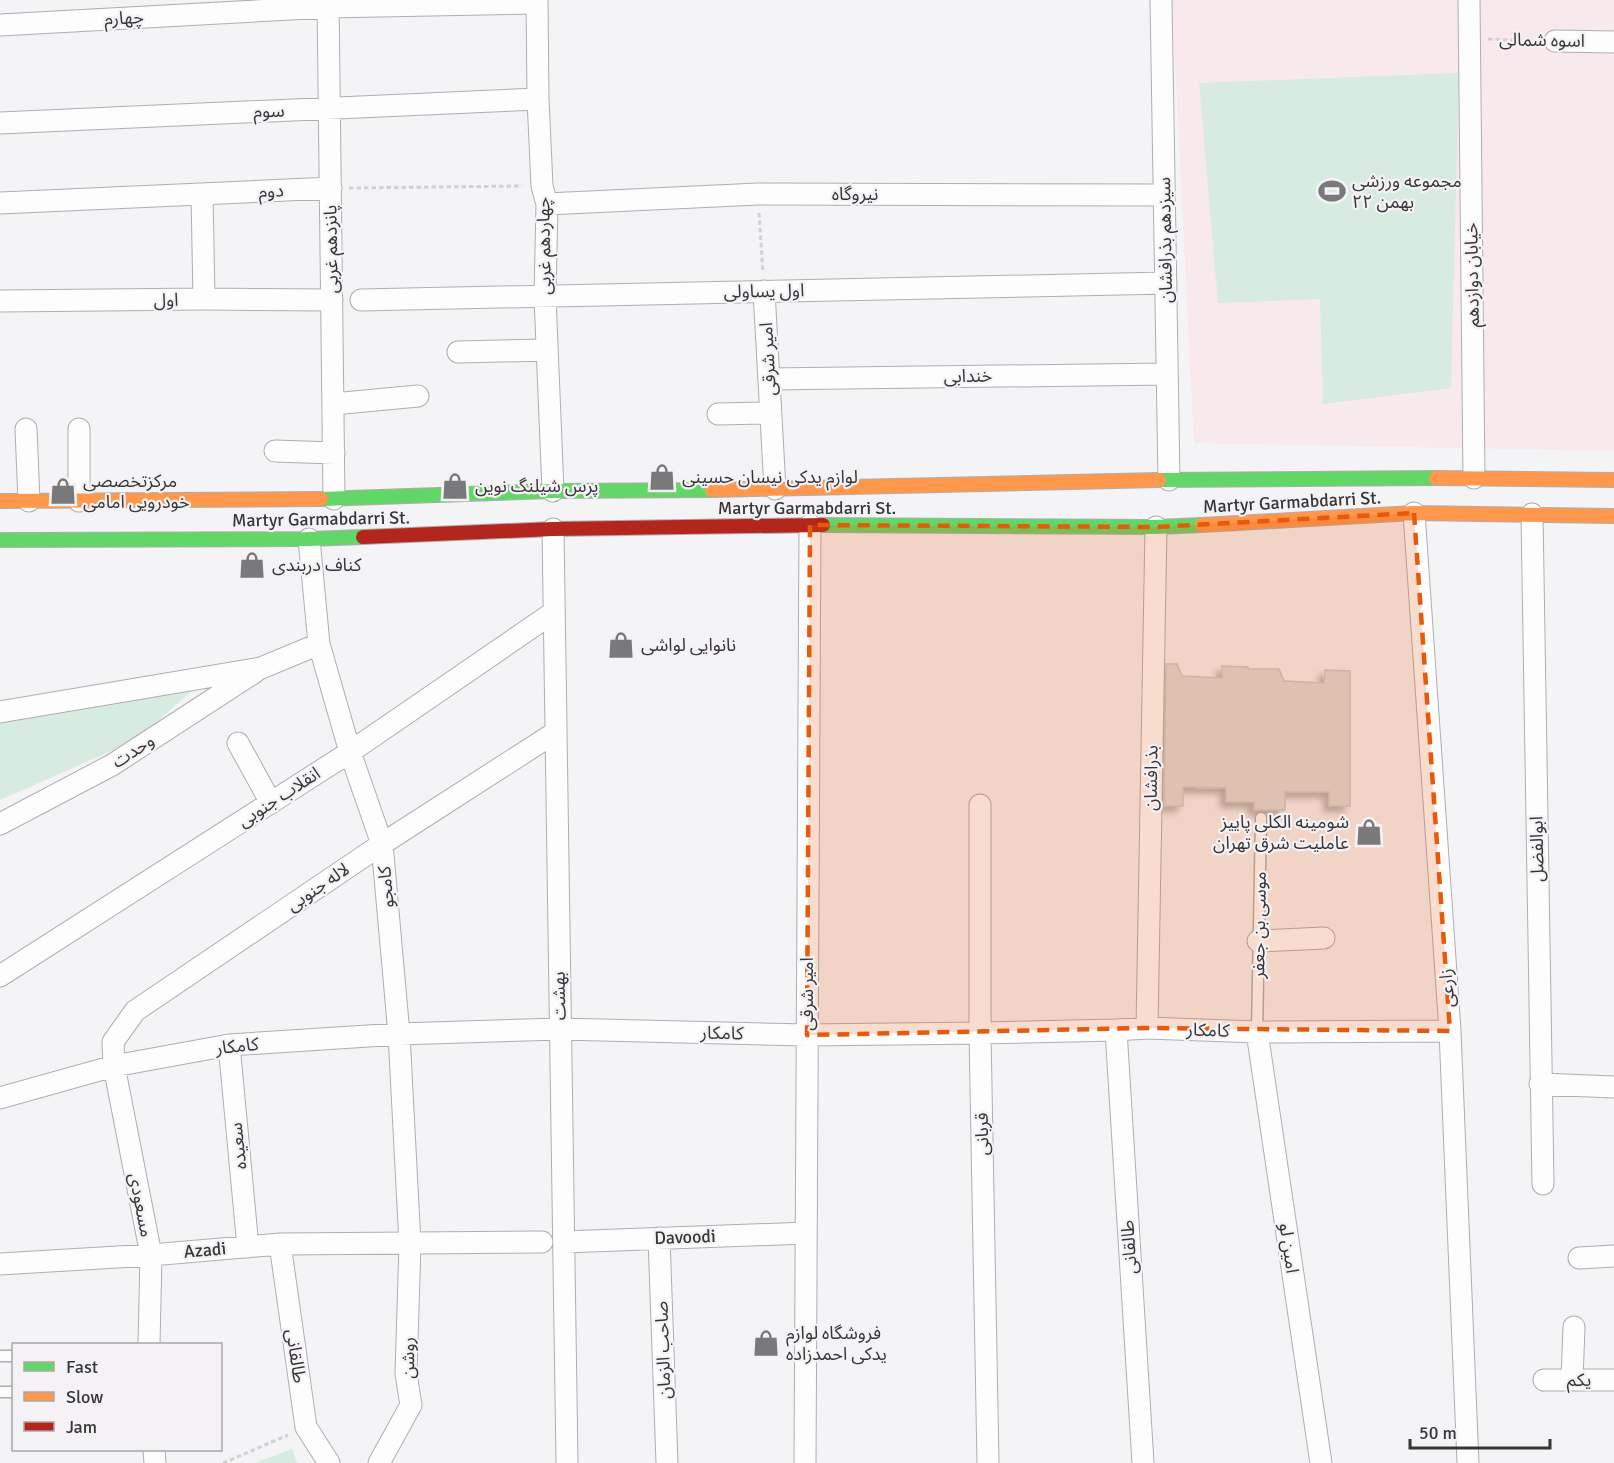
<svg xmlns="http://www.w3.org/2000/svg" width="1614" height="1463" font-family="Signika,'Noto Sans Arabic',sans-serif">
<defs>
<filter id="shadow"><feDropShadow dx="-5.5" dy="5.5" stdDeviation="3" flood-color="#0004"/></filter>
</defs>
<rect width="100%" height="100%" fill="#f4f3f5"/>
<!-- industrial -->
<path fill="#f8e9ed" d="M1172,0H1614V451L1194,443Z"/>
<!-- green -->
<path fill="#d7ebe0" d="M1459,73L1451,388L1323,404L1320,299L1218,303L1199,83Z
M201,683L136,740L0,800V722Z
M292,1449L297,1463H255Z"/>
<!-- building -->
<path fill="#dcdbdb" stroke="#cac9c9" stroke-width="1.5" filter="url(#shadow)" d="M1166,664H1177L1182,676L1222,678V666L1248,667V669H1279L1284,681L1324,683L1325,670L1350,671V806H1329V792H1285V810H1254V802H1226V788L1183,787V806H1164Z"/>
<g fill="none" stroke-linecap="round" stroke-linejoin="round">
<defs>
<path id="lane" d="M1257,1032L1261,818
M0,1356H14
M0,1392H14"/>
<path id="street" d="M328,0L334,499
M537,0L538,99L542,186L547,204L545,297L553,491
M1161,0L1169,480
M1469,0L1474,478
M0,25L328,7L537,3
M1555,41L1614,42
M0,123L538,99
M202,194L204,299
M0,203L331,188
M547,204L758,194L1164,195
M764,291L775,489
M361,300L1166,283
M0,301L204,299L332,300
M458,352L547,350
M769,379L1167,374
M333,404L418,396
M718,414L770,413
M26,429L29,501
M275,451L334,453
M79,501V429
M1414,513L1450,1031L1468,1463
M1532,514L1543,1184
M553,529L567,1463
M309,539L319,644L350,752L382,844L399,1034L410,1244L406,1374L411,1405L379,1463
M0,712L261,668L319,644
M238,743L271,803
M980,805V1033L988,1463
M0,824L112,765L255,672
M1258,941L1324,938
M0,976L350,752L554,612
M1147,1028L1156,527
M1116,1030L1143,1463
M1257,1032L1321,1463
M229,1045L248,1247
M1540,1084L1614,1087
M0,1098L114,1066L229,1045L399,1034L560,1029L807,1035L980,1033L1116,1030L1147,1028L1257,1032L1450,1031
M659,1238L667,1463
M564,1242L806,1233
M280,1244L306,1427L329,1463
M1579,1258L1614,1256
M0,1264L151,1255L280,1244L542,1242
M149,1344L151,1255L114,1066L113,1042L135,1011L382,844L556,732
M1544,1380H1614
M1572,1380L1574,1327
M154,1450L155,1463
M805,1463L810,525"/>
<path id="fast" d="M1159,480L1436,478
M321,499L553,491L712,490
M823,525L1156,527L1202,525
M0,540L309,539L363,537"/>
<path id="slow" d="M1436,478L1614,480
M712,490L1159,480
M0,501L321,499
M1202,525L1414,513L1614,516"/>
<path id="jam" d="M363,537L553,529L823,525"/>
</defs>
<!-- lane casing -->
<use href="#lane" stroke="#afaeb0" stroke-width="13"/>
<!-- street casing -->
<use href="#street" stroke="#afaeb0" stroke-width="23"/>
<!-- fast casing -->
<use href="#fast" stroke="#afaeb0" stroke-width="16"/>
<!-- slow casing -->
<use href="#slow" stroke="#afaeb0" stroke-width="16"/>
<!-- jam casing -->
<use href="#jam" stroke="#afaeb0" stroke-width="16"/>
<!-- path -->
<path stroke="#d2d1d2" stroke-width="3" stroke-dasharray="4.5 3" stroke-linecap="butt" d="M1488,39L1535,41
M349,188L522,186
M759,213L763,273
M223,1463L288,1435"/>
<!-- lane -->
<use href="#lane" stroke="#fdfdfe" stroke-width="10"/>
<!-- street -->
<use href="#street" stroke="#fdfdfe" stroke-width="21"/>
<!-- fast -->
<use href="#fast" stroke="#63d668" stroke-width="14"/>
<!-- slow -->
<use href="#slow" stroke="#ff974d" stroke-width="14"/>
<!-- jam -->
<use href="#jam" stroke="#b3261e" stroke-width="14"/>
</g>
<!-- marked area -->
<path fill="#e8590c" fill-opacity="0.2" stroke="#e8590c" stroke-width="4.5" stroke-dasharray="12 8" stroke-linejoin="round" d="M1414,513L1450,1031L1147,1028L807,1035L810,525L1156,527Z"/>
<!-- icons -->
<defs>
<symbol id="stadium-bare" viewBox="-9 -9 18 18"><path d="M0-5a6.5 5 0 1 0 0 10a6.5 5 0 1 0 0-10ZM-3.5-1.8h7v3.6h-7Z" fill="#79787a" stroke="#f5f2f6" stroke-width="2.5" paint-order="stroke"/></symbol>
<symbol id="shop-bare" viewBox="-9 -9 18 18"><path d="M-5-2.5h2.3a2.7 3.5 0 0 1 5.4 0H5L5.5 6h-11ZM-1.5-2.5h3a1.5 2.3 0 0 0-3 0Z" fill="#79787a" stroke="#f5f2f6" stroke-width="2.5" paint-order="stroke"/></symbol>
</defs>
<g fill-rule="evenodd">
<use href="#stadium-bare" x="1313" y="172" width="38" height="38"/>
<use href="#shop-bare" x="643" y="458" width="38" height="38"/>
<use href="#shop-bare" x="436" y="467" width="38" height="38"/>
<use href="#shop-bare" x="44" y="472" width="38" height="38"/>
<use href="#shop-bare" x="233" y="546" width="38" height="38"/>
<use href="#shop-bare" x="602" y="626" width="38" height="38"/>
<use href="#shop-bare" x="1350" y="813" width="38" height="38"/>
<use href="#shop-bare" x="747" y="1324" width="38" height="38"/>
</g>
<g text-anchor="middle" dominant-baseline="central" stroke-width="4.5" stroke-linejoin="round" paint-order="stroke">
<!-- street labels -->
<g font-size="18" fill="#373637" stroke="#f5f2f6">
<text transform="translate(124 18) rotate(-3)">چهارم</text>
<text transform="translate(1542 40) rotate(1)">اسوه شمالی</text>
<text transform="translate(269 111) rotate(-2)">سوم</text>
<text transform="translate(271 191) rotate(-3)">دوم</text>
<text x="855" y="194">نیروگاه</text>
<text transform="translate(1165 240) rotate(-91)">سیزدهم بذرافشان</text>
<text transform="translate(544 246) rotate(-91)">چهاردهم غربی</text>
<text transform="translate(331 249) rotate(-91)">پانزدهم غربی</text>
<text transform="translate(1472 275) rotate(-91)">خیابان دوازدهم</text>
<text transform="translate(764 291) rotate(-1)">اول یساولی</text>
<text transform="translate(166 300) rotate(-1)">اول</text>
<text transform="translate(768 359) rotate(-93)">امیر شرقی</text>
<text transform="translate(968 376) rotate(-1)">خندابی</text>
<text transform="translate(1292 502) rotate(-3)">Martyr Garmabdarri St.</text>
<text x="807" y="508">Martyr Garmabdarri St.</text>
<text transform="translate(321 519) rotate(-1)">Martyr Garmabdarri St.</text>
<text transform="translate(133 751) rotate(-33)">وحدت</text>
<text transform="translate(1151 778) rotate(-89)">بذرافشان</text>
<text transform="translate(279 797) rotate(-33)">انقلاب جنوبی</text>
<text transform="translate(1537 849) rotate(-91)">ابوالفضل</text>
<text transform="translate(318 887) rotate(-34)">لاله جنوبی</text>
<text transform="translate(386 887) rotate(-95)">کامجو</text>
<text transform="translate(1259 925) rotate(-89)">موسی بن جعفر</text>
<text transform="translate(1447 988) rotate(-94)">زارعی</text>
<text transform="translate(807 994) rotate(-90)">امیر شرقی</text>
<text transform="translate(559 996) rotate(-91)">بهشت</text>
<text transform="translate(1208 1030) rotate(2)">کامکار</text>
<text transform="translate(722 1033) rotate(1)">کامکار</text>
<text transform="translate(237 1046) rotate(-6)">کامکار</text>
<text transform="translate(982 1134) rotate(-91)">قربانی</text>
<text transform="translate(238 1146) rotate(-96)">سعیده</text>
<text transform="translate(141 1205) rotate(79)">مسعودی</text>
<text transform="translate(685 1237) rotate(-2)">Davoodi</text>
<text transform="translate(1129 1247) rotate(-94)">طالقانی</text>
<text transform="translate(1289 1248) rotate(82)">امین لو</text>
<text transform="translate(205 1250) rotate(-5)">Azadi</text>
<text transform="translate(663 1350) rotate(-92)">صاحب الزمان</text>
<text transform="translate(296 1356) rotate(82)">طالقانی</text>
<text transform="translate(408 1358) rotate(-91)">روشن</text>
<text x="1579" y="1380">یکم</text>
</g>
<!-- poi labels -->
<g font-size="18" fill="#373637" stroke="#f5f2f6" text-anchor="start">
<text x="1352" y="181">مجموعه ورزشی<tspan x="1352" dy="21">۲۲ بهمن</tspan></text>
<text x="682" y="477">لوازم یدکی نیسان حسینی</text>
<text x="83" y="481">مرکزتخصصی<tspan x="83" dy="21">خودرویی امامی</tspan></text>
<text x="475" y="486">پرس شیلنگ نوین</text>
<text x="272" y="565">کناف دربندی</text>
<text x="641" y="645">نانوایی لواشی</text>
<text x="1349" y="822" text-anchor="end">شومینه الکلی پاییز<tspan x="1349" dy="21">عاملیت شرق تهران</tspan></text>
<text x="786" y="1333">فروشگاه لوازم<tspan x="786" dy="21">یدکی احمدزاده</tspan></text>
</g>
</g>
<!-- legend -->
<rect x="12" y="1343" width="210" height="108" fill="#f5f2f6" stroke="#a9a7aa" stroke-width="1.5"/>
<rect x="24" y="1362" width="30" height="9" fill="#63d668" stroke="#a9a7aa" stroke-width="1.5"/>
<text x="66" y="1373" font-size="18" fill="#373637">Fast</text>
<rect x="24" y="1392" width="30" height="9" fill="#ff974d" stroke="#a9a7aa" stroke-width="1.5"/>
<text x="66" y="1403" font-size="18" fill="#373637">Slow</text>
<rect x="24" y="1422" width="30" height="9" fill="#b3261e" stroke="#a9a7aa" stroke-width="1.5"/>
<text x="66" y="1433" font-size="18" fill="#373637">Jam</text>
<!-- scale -->
<path d="M1410 1439v9h140v-9" fill="none" stroke="#373637" stroke-width="3"/>
<text x="1419" y="1439" font-size="18" fill="#373637" stroke="#f5f2f6" stroke-width="4.5" paint-order="stroke">50 m</text>
</svg>
